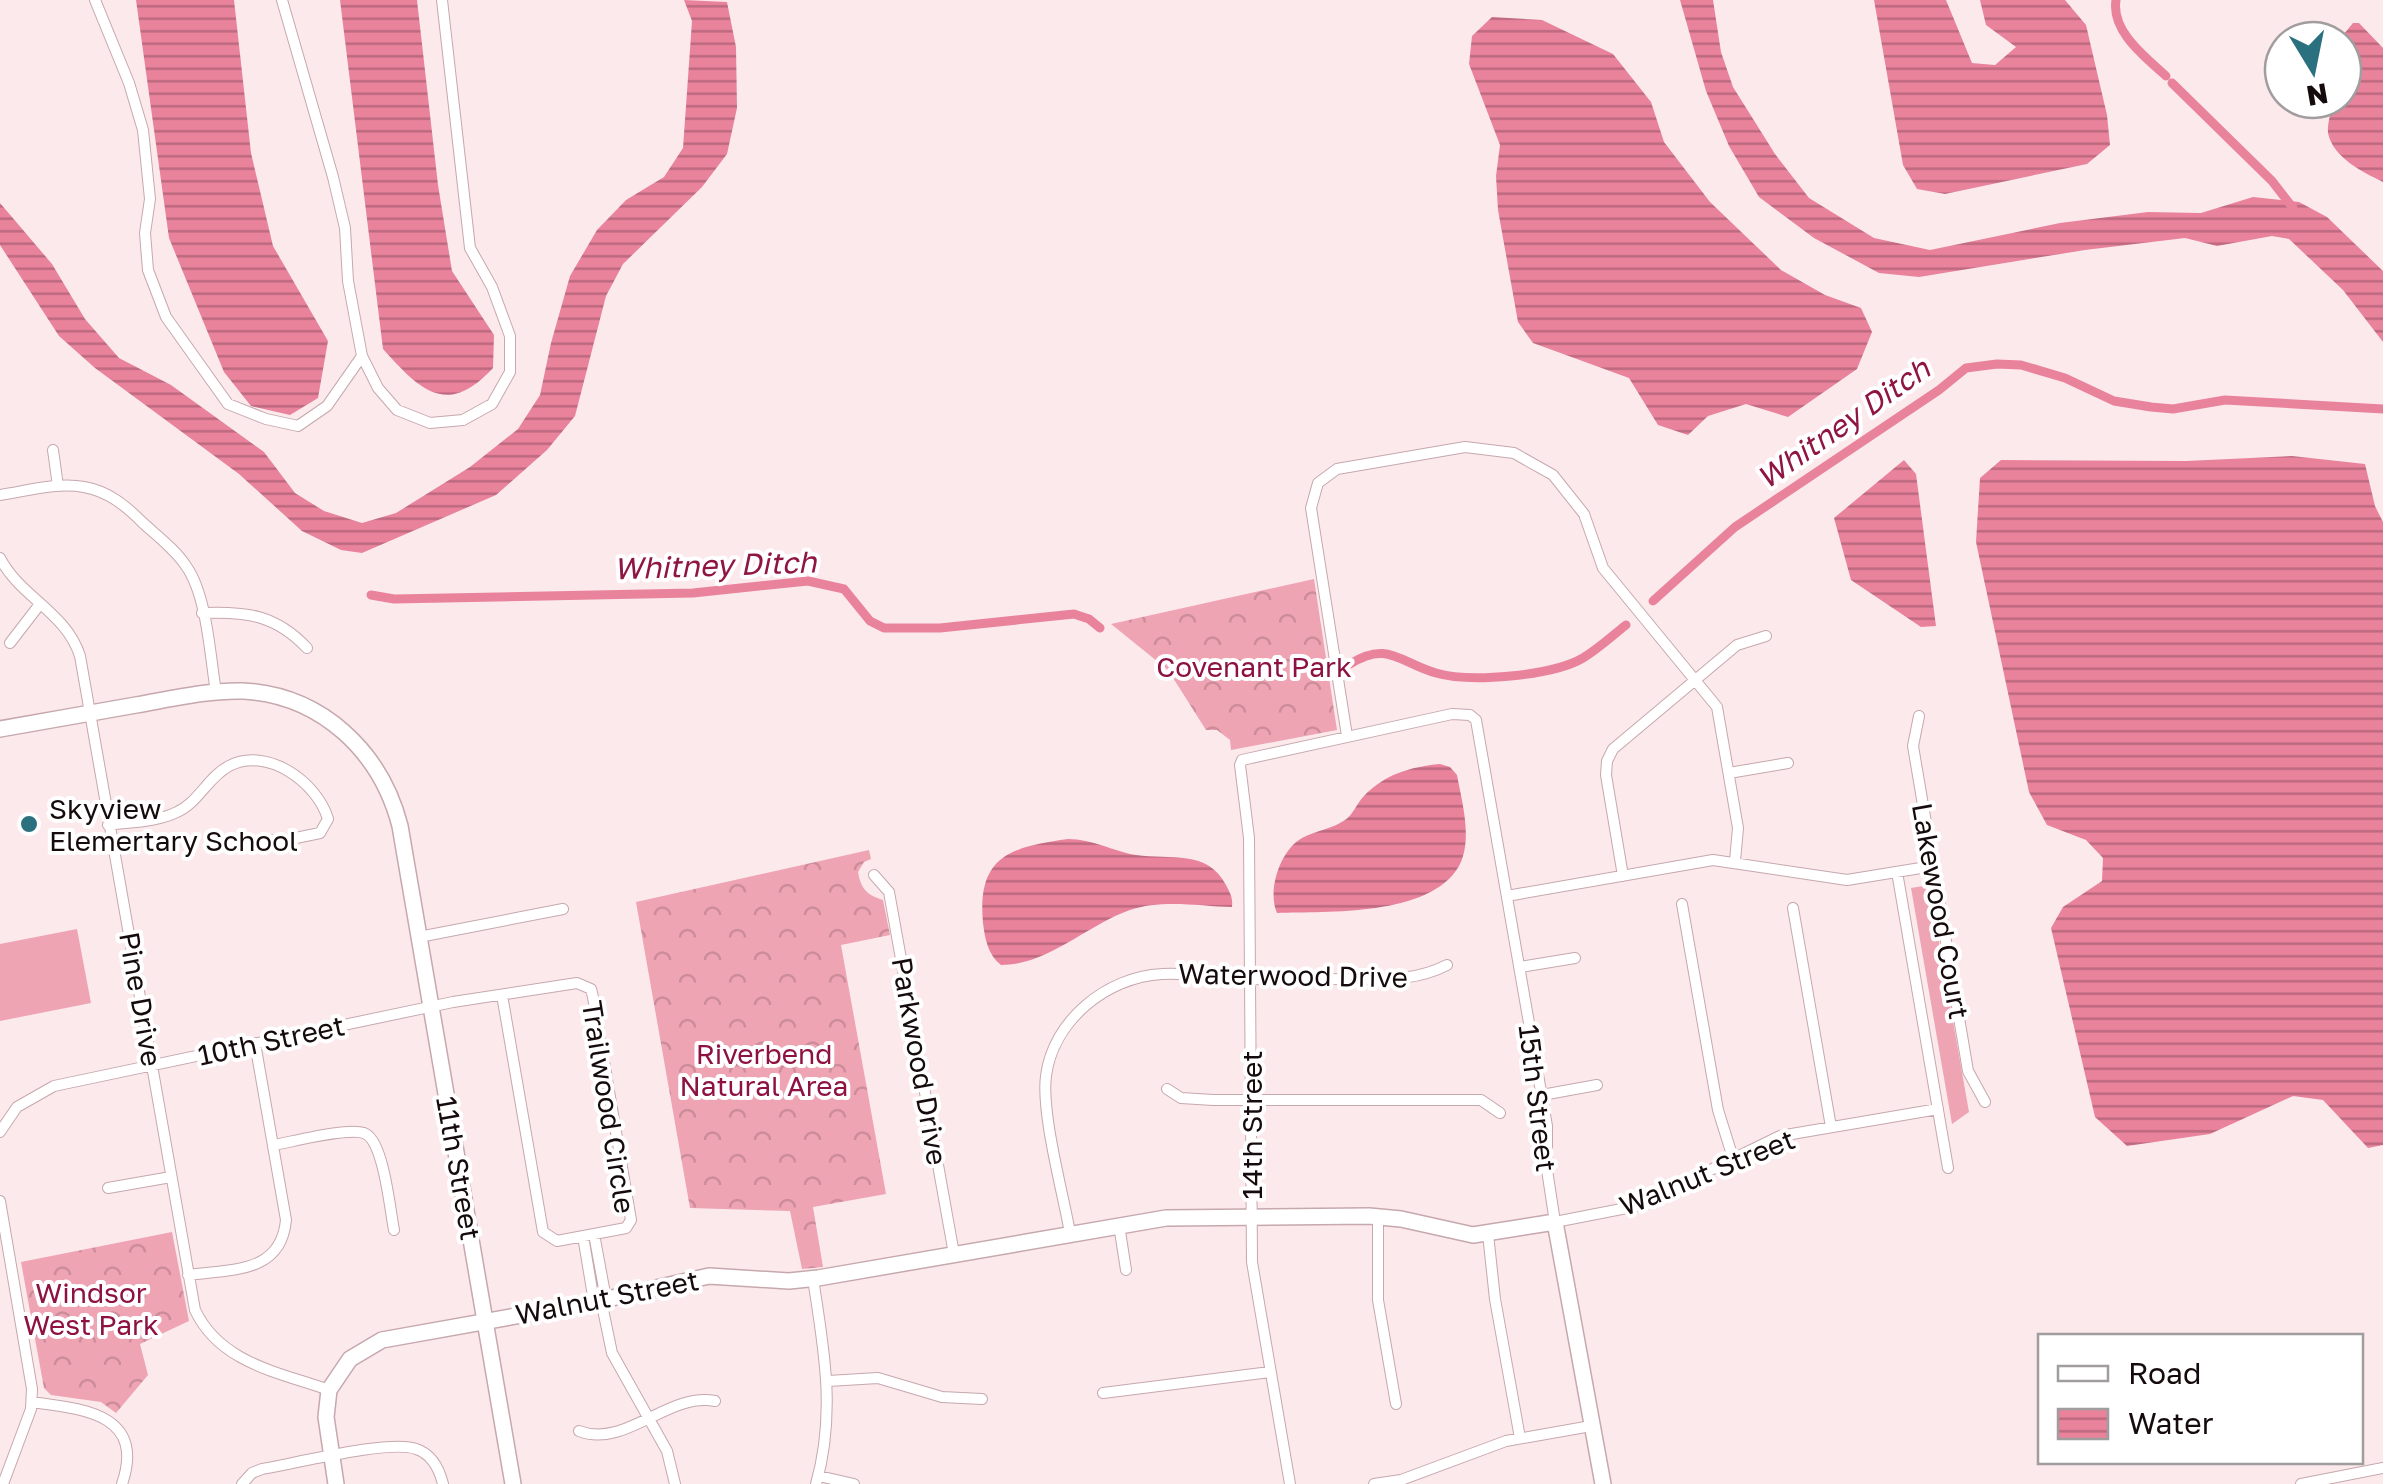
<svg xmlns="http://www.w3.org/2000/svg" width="2383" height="1484" font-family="'Golos Text',sans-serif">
<defs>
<pattern id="forest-crowns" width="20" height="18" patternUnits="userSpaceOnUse" patternTransform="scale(2.5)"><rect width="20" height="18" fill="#efa4b4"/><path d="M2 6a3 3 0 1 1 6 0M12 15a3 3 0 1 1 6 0" fill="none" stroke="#cc8c9a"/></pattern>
<pattern id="water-rules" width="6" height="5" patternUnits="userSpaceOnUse" patternTransform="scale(2.5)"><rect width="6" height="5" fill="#e9839c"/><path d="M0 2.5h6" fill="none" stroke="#bc697e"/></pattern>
</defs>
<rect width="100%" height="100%" fill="#fce9ec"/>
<!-- grass -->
<path fill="#efa4b4" d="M1929,885L1969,1112L1952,1124L1911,888Z
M77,929L91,1003L0,1021V944Z"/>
<!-- forest -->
<path fill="url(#forest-crowns)" d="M1314,579L1337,730L1231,750L1230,740L1217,730H1206L1168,670L1111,624Z
M869,850L871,859L864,862L858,872C861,889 867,895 883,900L890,935L841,945L886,1194L813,1207L823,1267L802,1269L790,1211L690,1208L636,902Z
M172,1232L189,1321L140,1344L148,1375L116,1413L101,1402L51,1395L44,1388L21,1262Z"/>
<!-- water -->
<path fill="url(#water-rules)" d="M136,0H234L251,153L273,246L328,341L318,398L290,415L251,406L224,372L169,238Z
M340,0H417L438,185L452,271L494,335L493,368C447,418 420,390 383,349Z
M684,0L727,2L736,47L737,108L727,154L702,187L623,264L606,296L575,416L547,450L496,495L362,553L341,550L302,531L239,474L95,368L59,336L0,245V203L52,264L85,319L119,358L171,385L264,452L295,493L324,511L362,523L396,513L470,467L518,429L540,395L551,343L570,276L597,230L626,200L664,177L683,148L692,21Z
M1680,0H1713L1721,52L1733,87L1775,154L1809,198L1874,238L1930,250L2060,223L2148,212L2201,213L2253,197L2299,202L2327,217L2383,271V342L2343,290L2289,239L2272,236L2217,246L2185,238L2085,250L1919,277L1879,273L1814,238L1759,197L1729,146L1706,91Z
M1874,0H1946L1972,63L1995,65L2016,47L1986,25L1980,0H2065L2086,25L2107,115L2110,145L2087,164L1945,194L1917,189L1903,165Z
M1492,17L1542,20L1613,54L1651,102L1664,142L1710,202L1781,270L1825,295L1861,308L1872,332L1857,369L1788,417L1746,404L1708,416L1688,435L1658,425L1629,378L1533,343L1518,322L1498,210L1496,176L1500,145L1469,64L1472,36Z
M2353,23H2359L2383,48V182C2363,172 2333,158 2328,133C2327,123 2332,110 2333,100H2343V40H2339Z
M2292,456L2365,464L2375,506L2383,522V1145L2368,1148L2323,1100L2293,1096L2210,1134L2127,1146L2095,1117L2051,928L2063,907L2102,881L2103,858L2086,840L2047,825L2029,792L1976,542L1980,478L2001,460L2186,461Z
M1904,460L1916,474L1936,626L1921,627L1851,580L1834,518Z
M1440,764L1450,767L1457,775C1462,802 1473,840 1459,866C1430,917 1327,911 1277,913C1267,891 1280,850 1302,838C1315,831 1332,829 1345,820C1353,815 1357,803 1364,796C1385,774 1410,767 1440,764Z
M1068,839C1093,839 1112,851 1136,855C1171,860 1207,849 1226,885C1230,893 1233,897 1232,907C1200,906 1161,899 1130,910C1087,925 1048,965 1001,965C988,955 985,939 983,923C977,857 1009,847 1068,839Z"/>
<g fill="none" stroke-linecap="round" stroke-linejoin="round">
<!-- canal -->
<path stroke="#e9839c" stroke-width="9" d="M2116,0C2111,31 2144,56 2166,76
M2172,83L2272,181L2293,208
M371,595L394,599L693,593L808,581L844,589L870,621L884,628H940L1074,614L1089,619L1100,628
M1653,601L1735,527L1939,390L1966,368L1997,364L2021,365L2065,378L2114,401L2151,407L2173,409L2225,400L2383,409
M1350,664C1388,640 1400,663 1436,673C1470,683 1552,676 1583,658C1598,649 1612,636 1626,625"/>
<defs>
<path id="street" d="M95,0L129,83L143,130L150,199L145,233L148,270L166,317L228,404L266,419L298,426L327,406L362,356
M282,0L333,177L345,228L348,281L362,356L378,388L397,410L430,423L463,420L492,404L510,372V336L492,287L470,248L442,0
M53,450L58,486
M0,495C27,491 57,482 84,487C108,491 126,506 142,522C157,536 175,549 186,566C207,595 210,656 216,692
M0,558C20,597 66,612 80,656L195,1310C220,1363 278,1372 329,1390
M202,613C246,611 276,615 307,648
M10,643L40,604
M1919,716L1913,746L1968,1071L1985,1102
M1347,736L1311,508L1318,483L1337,469L1465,447L1514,453L1553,475L1584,514L1603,568L1717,707L1738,828L1735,861
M1729,773L1788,763
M108,825C130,822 157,822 177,812C198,803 208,777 229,766C267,746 317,782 328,819L320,833L286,840L255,841
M1897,872L1948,1168
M874,875L889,892L954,1254
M1623,876L1606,775L1607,761L1613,749L1737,645L1766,636
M1507,896L1713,860L1847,880L1933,866
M1682,904L1718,1110L1733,1158
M1793,908L1831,1127
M419,937L563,909
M1520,967L1575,958
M1167,1089L1181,1098L1213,1100H1481L1500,1113
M1542,1095L1597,1085
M0,1132L17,1107L54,1086L453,1002L577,983L591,989L593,997L631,1220L626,1228L557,1241L543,1232L502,995
M274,1145C292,1142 351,1126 366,1134C384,1144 390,1210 394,1230
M108,1188L171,1177
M0,1201L32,1389L31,1409L3,1484
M1378,1217V1300L1396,1404
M1119,1225L1126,1270
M1070,1233C1063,1193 1041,1113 1046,1076C1053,1021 1106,977 1162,974C1184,972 1207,977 1230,978C1270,981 1311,979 1351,979C1386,979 1416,981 1447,965
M594,1234L606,1299
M1488,1234L1495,1299L1520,1438
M583,1236L594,1302
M188,1275C231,1269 281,1274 286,1220L255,1043
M813,1279C824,1349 836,1414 816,1484
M601,1300L612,1353L667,1451L675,1484
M828,1381L878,1378L942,1397L982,1399
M1103,1393L1270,1372
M32,1402C82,1409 146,1413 122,1484
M579,1431C625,1449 668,1392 715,1401
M819,1476L854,1484
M242,1484L252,1473L262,1469C293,1464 391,1439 416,1449C432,1454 439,1468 443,1484
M1290,1484L1252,1262L1249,838L1240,765L1242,760L1452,714L1470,715L1476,720L1547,1126V1170L1555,1222L1637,1206L1780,1136L1938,1109
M1374,1484L1401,1480L1506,1441L1591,1426
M2301,1484L2383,1468"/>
<path id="secondary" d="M0,729C45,721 91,713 136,705C171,699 208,690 243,691C322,695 381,752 400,826L513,1484
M336,1484L326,1417L329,1390L350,1359L382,1340L594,1302L709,1276L789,1281L818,1278L1166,1218L1369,1216L1401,1219L1473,1235L1555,1222L1603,1484"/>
</defs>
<!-- street casing -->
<use href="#street" stroke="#c6a8ad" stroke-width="12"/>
<!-- secondary casing -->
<use href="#secondary" stroke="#c6a8ad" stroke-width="18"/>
<!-- street -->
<use href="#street" stroke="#fff" stroke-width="10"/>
<!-- secondary -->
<use href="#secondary" stroke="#fff" stroke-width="15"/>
</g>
<!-- markers -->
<circle fill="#2b707f" stroke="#fff" stroke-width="4" cx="29" cy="824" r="10"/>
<g text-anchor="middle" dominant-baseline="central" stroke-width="8" stroke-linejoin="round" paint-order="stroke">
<!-- park labels -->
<g font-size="28" fill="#8d1242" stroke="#fff">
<text x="1254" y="666">Covenant Park</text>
<text x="764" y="1053">Riverbend<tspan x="764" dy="32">Natural Area</tspan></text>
<text x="91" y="1292">Windsor<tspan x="91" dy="32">West Park</tspan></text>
</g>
<!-- poi labels -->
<g font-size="28" fill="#150b0d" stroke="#fff" text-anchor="start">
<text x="49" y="808">Skyview<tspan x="49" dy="32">Elemertary School</tspan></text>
</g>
<!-- street labels -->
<g font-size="28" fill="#150b0d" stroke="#fff">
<text transform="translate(1941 911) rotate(80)">Lakewood Court</text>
<text transform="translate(1293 975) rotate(1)">Waterwood Drive</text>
<text transform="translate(141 999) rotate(80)">Pine Drive</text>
<text transform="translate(271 1040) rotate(-12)">10th Street</text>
<text transform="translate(920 1061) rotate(80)">Parkwood Drive</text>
<text transform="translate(1538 1098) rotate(83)">15th Street</text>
<text transform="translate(609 1107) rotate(81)">Trailwood Circle</text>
<text transform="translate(1251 1125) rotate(-90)">14th Street</text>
<text transform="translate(459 1168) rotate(80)">11th Street</text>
<text transform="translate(1707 1172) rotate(-22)">Walnut Street</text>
<text transform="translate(607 1297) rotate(-11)">Walnut Street</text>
</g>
<!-- water labels -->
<g font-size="30" font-style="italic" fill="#8f1543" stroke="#fff">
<text transform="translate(1843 423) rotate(-35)">Whitney Ditch</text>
<text transform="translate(715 565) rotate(-2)">Whitney Ditch</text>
</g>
</g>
<!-- legend -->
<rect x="2038" y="1334" width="325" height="130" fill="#ffffff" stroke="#a19d9e" stroke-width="2.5"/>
<rect x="2058" y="1366" width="50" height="15" fill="#ffffff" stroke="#a19d9e" stroke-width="2.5"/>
<text x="2128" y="1384" font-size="30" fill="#150b0d">Road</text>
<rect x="2058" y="1409" width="50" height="30" fill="url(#water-rules)" stroke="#a19d9e" stroke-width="2.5"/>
<text x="2128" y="1434" font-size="30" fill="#150b0d">Water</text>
<!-- north arrow -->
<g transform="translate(2313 70) rotate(170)"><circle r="48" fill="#ffffff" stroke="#a19d9e" stroke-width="2.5"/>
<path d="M0-8L18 38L0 25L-18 38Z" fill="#2b707f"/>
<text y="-15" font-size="28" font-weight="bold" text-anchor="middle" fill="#150b0d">N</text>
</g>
</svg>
